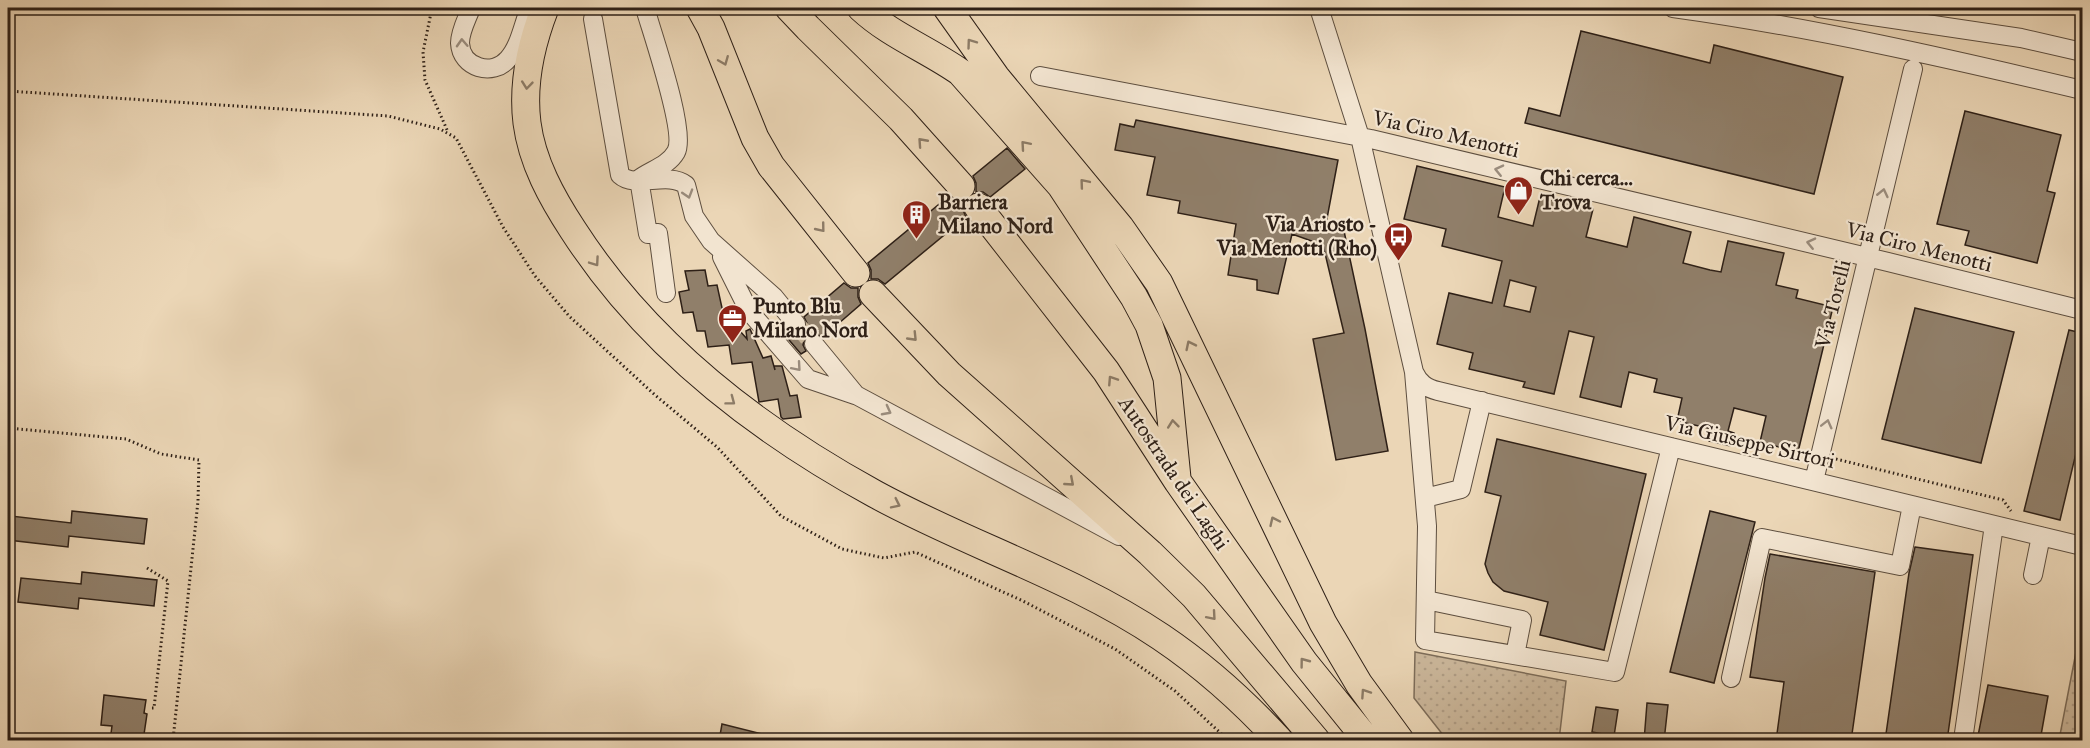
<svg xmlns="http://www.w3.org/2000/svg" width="2090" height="748" font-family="'IM FELL Great Primer',serif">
<defs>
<pattern id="grass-dots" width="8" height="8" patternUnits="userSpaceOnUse" patternTransform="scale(1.5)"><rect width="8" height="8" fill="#cbb79b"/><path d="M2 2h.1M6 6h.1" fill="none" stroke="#af9d85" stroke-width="1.8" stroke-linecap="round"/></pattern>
</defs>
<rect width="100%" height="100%" fill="#ebd6b6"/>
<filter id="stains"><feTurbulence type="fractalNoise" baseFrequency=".00333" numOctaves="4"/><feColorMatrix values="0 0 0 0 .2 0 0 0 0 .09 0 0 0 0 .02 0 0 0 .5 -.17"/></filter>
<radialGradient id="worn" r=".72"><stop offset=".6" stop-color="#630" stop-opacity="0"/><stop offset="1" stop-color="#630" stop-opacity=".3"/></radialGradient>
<!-- grass -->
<path fill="url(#grass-dots)" stroke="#7c6c59" stroke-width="1.5" d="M2082,621V740H2059Z
M1415,652L1566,681L1559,740H1447L1414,698Z"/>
<!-- building -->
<path fill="#907f6a" stroke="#2e2017" stroke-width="1.5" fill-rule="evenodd" d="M1581,31L1710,63L1714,45L1843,77L1814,194L1525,123L1529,108L1560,116Z
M1965,111L2061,135L2047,191L2055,193L2037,263L1965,245L1969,231L1937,224Z
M1136,120L1338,160L1325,229L1344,231L1365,329L1388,451L1336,460L1313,339L1344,333L1323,245L1292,234L1278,294L1257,290V280L1228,275L1236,224L1178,213L1180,201L1147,195L1155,157L1115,150L1120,124L1134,127Z
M1007,148L1025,169L990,197L983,192H976V183L973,176Z
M1417,166L1505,187L1498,217L1533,226L1540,197L1593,209L1586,237L1627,247L1634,217L1691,232L1683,263L1710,270L1721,272L1728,241L1784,253L1776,285L1798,290L1796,298L1833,307L1798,452L1760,442L1766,416L1734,408L1728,431L1734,433L1731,446L1709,441L1712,429L1677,421L1682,398L1654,392L1657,379L1629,372L1621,407L1580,397L1594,337L1569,331L1554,394L1523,387L1525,382L1469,369L1473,353L1437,344L1449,293L1492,303L1502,261L1442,246L1446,229L1404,219ZM1510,280L1536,287L1530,312L1504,306Z
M949,196L956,201H963V210L966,217L885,284L878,279H871V270L868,263Z
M705,270L708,286L717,285L722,308H726L732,322L747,339L746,331L750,329L763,358L771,356L775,370L774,366H782L790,396L797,395L801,417L783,419L781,417L778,399L759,402L752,362L732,364L729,345L708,347L705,331H697L693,312L683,313L679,292L689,290L685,271Z
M844,283L851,288H858V297L861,304L823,337L813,333L806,336L803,345L806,351L801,354L784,334L787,331L797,335L804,332L807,323L804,317Z
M1915,308L2014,332L1981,463L1882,439Z
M2069,330L2082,333V428L2060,520L2024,511Z
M1497,439L1646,474L1604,650L1540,635L1548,602L1504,591L1493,582L1488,573L1485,564L1501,496L1485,492Z
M72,511L147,519L144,544L69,536L68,547L8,540L11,516L71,523Z
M1710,511L1755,522L1714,683L1670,672Z
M1915,547L1973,555L1947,741H1885L1909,573Z
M1770,554L1875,572L1851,741H1776L1784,682L1750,677L1765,578Z
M82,572L157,580L154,606L79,598L78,609L18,602L21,578L81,584Z
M1988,685L2048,696L2040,741H1977Z
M104,695L146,700L144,713L147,714L143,741H110L112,726L101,725Z
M1647,703L1668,705L1664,741H1644Z
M1596,707L1618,710L1614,736L1592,732Z
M722,724L766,735L765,741H719Z"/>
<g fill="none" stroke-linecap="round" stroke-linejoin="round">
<!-- minor-tunnel -->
<path stroke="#c5b296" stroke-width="18" stroke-dasharray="18 9" stroke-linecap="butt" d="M796,324L814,344"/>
<defs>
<path id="minor" d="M471,8C467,19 460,31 460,43C461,68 493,77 508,59C520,46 523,24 530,8
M1319,8L1360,137L1414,372L1427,526L1425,640L1615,672L1671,447
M1673,8C1811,27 1947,58 2082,90
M1819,8L2021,38L2082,52
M593,19L620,175C635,189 668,171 686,185L694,216L711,241L774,297L796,324
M1040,76L1371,139L1888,262L2082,310
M639,179C651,170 668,166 676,152C687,133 652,33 645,8
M639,179L648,234L658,233L666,293
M722,257L749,311L808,379L855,395
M814,344L856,395L1119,536
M1414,372C1419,383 1426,388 1438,391L2082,546
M1814,481L1913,69
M1425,498L1461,489L1482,401
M2033,575L2041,536
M1426,600L1522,620L1515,655
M1731,678L1762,538L1900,566L1912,505
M1963,740L1994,525"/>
<path id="highway" d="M545,8C531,44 522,83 527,123C532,162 552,198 573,230C647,345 756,429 875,494C968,545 1072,577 1161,637C1204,666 1244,702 1279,740
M700,8L711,28L755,138L771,166L856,273
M789,8L808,28L901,119L961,186
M861,8C890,35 927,49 960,72L1061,186L1134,297L1149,325L1167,378L1177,478
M947,8L996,77L1120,227L1159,283L1323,623L1359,684L1400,740
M978,207L1106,371L1178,482L1304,662L1367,740
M873,294L949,374L1150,553L1194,596L1316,740"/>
</defs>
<!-- minor casing -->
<use href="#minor" stroke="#5d4e3f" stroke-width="20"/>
<!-- highway casing -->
<use href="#highway" stroke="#2e2017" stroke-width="29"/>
<!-- path -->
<path stroke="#2e2017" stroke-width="3" stroke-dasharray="1.5 3" stroke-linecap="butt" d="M432,8L423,52L425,80L448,132
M8,91L388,116L440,129L456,138L503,227L535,276L569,316L655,395L717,447L781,516L842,549L884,558L915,552L1023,601L1115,649L1175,691L1228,740
M8,428L126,439L161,454L199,460L198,501L173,740
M1836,459L2003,500L2011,511
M147,568L168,581L154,708H150
M879,740V735"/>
<!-- minor -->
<use href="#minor" stroke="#f2e4d0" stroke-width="18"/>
<!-- highway -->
<use href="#highway" stroke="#ebd6b6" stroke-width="27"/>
</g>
<!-- one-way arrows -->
<defs><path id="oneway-chevron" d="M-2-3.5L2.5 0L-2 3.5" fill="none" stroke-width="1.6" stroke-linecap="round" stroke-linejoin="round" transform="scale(1.5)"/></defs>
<g stroke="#9a8c7d">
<use href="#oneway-chevron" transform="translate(462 43) rotate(-93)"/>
<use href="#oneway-chevron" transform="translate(1499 170) rotate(-167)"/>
<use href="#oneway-chevron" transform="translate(1883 193) rotate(-77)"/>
<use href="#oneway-chevron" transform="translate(688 194) rotate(73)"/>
<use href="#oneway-chevron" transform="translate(1811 243) rotate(-167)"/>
<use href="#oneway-chevron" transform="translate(797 367) rotate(49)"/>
<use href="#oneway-chevron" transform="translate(887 411) rotate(28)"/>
<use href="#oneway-chevron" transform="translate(1827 424) rotate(-76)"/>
</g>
<g stroke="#8c7b66">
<use href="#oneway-chevron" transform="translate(971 43) rotate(-126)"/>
<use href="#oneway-chevron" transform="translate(724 61) rotate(68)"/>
<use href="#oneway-chevron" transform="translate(527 85) rotate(96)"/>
<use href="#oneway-chevron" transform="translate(922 142) rotate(-132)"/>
<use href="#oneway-chevron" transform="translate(1025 145) rotate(-131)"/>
<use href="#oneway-chevron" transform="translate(1084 183) rotate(-130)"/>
<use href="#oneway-chevron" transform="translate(821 228) rotate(51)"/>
<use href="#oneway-chevron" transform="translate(595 262) rotate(55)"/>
<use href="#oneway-chevron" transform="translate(913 337) rotate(46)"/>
<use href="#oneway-chevron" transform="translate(1190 345) rotate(-116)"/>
<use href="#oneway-chevron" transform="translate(1112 380) rotate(-123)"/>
<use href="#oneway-chevron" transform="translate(731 401) rotate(37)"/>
<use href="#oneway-chevron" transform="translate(1173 424) rotate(-96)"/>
<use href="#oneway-chevron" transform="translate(1070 482) rotate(41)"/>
<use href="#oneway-chevron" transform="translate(896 504) rotate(26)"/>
<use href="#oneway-chevron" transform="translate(1274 521) rotate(-115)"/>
<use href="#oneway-chevron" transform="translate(1212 616) rotate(49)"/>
<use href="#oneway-chevron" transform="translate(1304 662) rotate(-127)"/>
<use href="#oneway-chevron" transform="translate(1365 693) rotate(-124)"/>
</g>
<!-- icons -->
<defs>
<symbol id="shop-pin" viewBox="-11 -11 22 30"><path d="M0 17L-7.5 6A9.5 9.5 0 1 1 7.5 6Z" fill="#8f2418" stroke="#f2e4d0"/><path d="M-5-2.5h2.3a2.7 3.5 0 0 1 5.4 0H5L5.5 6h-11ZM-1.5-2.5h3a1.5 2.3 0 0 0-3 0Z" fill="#fff"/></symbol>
<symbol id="building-pin" viewBox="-11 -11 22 30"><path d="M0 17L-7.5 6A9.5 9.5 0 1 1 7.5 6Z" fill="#8f2418" stroke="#f2e4d0"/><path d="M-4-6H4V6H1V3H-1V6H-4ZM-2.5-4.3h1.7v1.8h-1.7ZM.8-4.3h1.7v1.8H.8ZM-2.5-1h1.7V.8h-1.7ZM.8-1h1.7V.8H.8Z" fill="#fff"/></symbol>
<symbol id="bus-pin" viewBox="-11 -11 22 30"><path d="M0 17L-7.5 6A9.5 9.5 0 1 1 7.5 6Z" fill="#8f2418" stroke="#f2e4d0"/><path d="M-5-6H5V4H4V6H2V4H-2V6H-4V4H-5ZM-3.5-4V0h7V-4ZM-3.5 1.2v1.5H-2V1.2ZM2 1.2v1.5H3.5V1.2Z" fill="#fff"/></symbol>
<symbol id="office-pin" viewBox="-11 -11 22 30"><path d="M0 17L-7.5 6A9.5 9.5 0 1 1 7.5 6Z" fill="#8f2418" stroke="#f2e4d0"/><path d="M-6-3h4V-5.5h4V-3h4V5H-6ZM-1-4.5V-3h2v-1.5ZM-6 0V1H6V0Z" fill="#fff"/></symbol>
</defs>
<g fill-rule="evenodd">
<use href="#shop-pin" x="1502" y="174" width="33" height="45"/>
<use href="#building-pin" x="900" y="198" width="33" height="45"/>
<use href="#bus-pin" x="1382" y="220" width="33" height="45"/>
<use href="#office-pin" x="716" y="302" width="33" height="45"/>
</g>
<g text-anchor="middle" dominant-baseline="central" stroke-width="4.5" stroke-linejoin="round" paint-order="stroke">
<!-- street labels -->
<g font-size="21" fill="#2e2017" stroke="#f2e4d0">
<text transform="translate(1446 134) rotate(13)">Via Ciro Menotti</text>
<text transform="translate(1919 247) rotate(14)">Via Ciro Menotti</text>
<text transform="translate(1833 304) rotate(-76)">Via Torelli</text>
<text transform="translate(1750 442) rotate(13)">Via Giuseppe Sirtori</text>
<text transform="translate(1174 473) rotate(56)">Autostrada dei Laghi</text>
</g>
<!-- poi labels -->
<g font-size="21" font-weight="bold" fill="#2e2017" stroke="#f2e4d0" text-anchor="start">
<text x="1540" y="178">Chi cerca...<tspan x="1540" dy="24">Trova</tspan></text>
<text x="938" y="202">Barriera<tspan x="938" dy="24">Milano Nord</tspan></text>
<text x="1377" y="224" text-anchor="end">Via Ariosto -<tspan x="1377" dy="24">Via Menotti (Rho)</tspan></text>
<text x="753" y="306">Punto Blu<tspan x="753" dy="24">Milano Nord</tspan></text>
</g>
</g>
<!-- margin -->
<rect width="2090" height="748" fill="none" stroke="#ebd6b6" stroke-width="30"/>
<rect x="9" y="9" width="2072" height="730" fill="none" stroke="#2e2017" stroke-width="3"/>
<rect x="15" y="15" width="2060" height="718" fill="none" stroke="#2e2017" stroke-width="1.5"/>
<rect width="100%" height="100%" filter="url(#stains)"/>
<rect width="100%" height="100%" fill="url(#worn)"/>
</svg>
